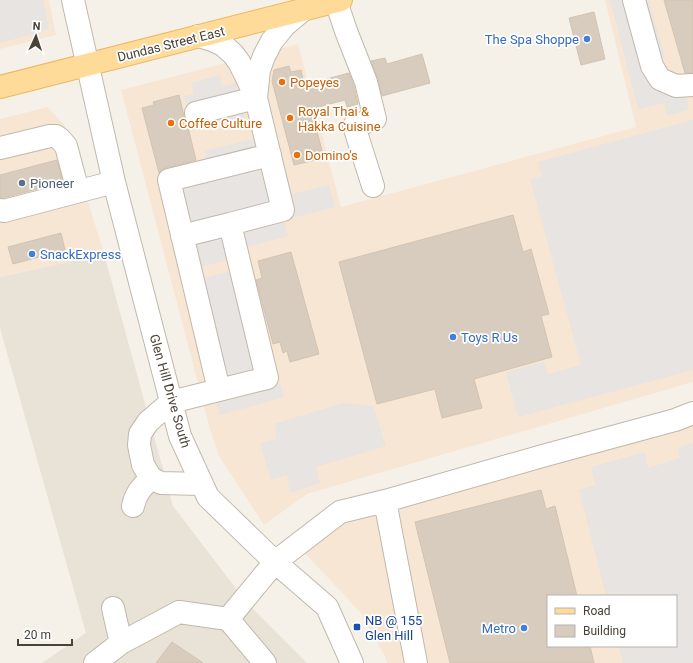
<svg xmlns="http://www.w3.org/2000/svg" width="693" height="663" font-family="Roboto,sans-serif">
<rect width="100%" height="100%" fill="#f5f1e9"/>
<!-- residential -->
<path fill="#e9e2d7" d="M104,254L173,506L247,603L307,663H42L86,633L0,328V277Z"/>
<!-- commercial -->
<path fill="#f8e6d4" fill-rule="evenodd" d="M0,0H49L56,35L0,49Z
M605,0H693V382L307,494L264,525L219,456L210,429L121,90L298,44L341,207L636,127Z
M48,107L65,126L104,254L0,277V119Z
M693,419V663H387L384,655L362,614L300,548L334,527ZM548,596H676V646H548Z"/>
<!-- parking -->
<path fill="#e7e4e1" d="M0,0H43L49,29L0,43Z
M610,0H649L665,57L656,60L663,74L685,77L681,63L693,60V93L686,95L689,110L667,116L664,103L638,109Z
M220,75L223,86L236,83L245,118L193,131L184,96L194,94L191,83Z
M693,120V370L518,417L506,372L544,362L548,374L581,365L530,179L542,176L538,162Z
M260,137L276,198L329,185L335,207L284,220L288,236L246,247L247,255L185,271L161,179L208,166L205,151Z
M249,267L274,366L212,381L187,282Z
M280,384L284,397L220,415L216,402Z
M343,403L373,406L386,446L316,467L320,483L290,493L287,475L271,480L260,443L277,439L274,424Z
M693,443V663H623L619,646H676V596H606L579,490L595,485L591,467L645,452L648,468L680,458L678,448Z"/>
<!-- building -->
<path fill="#d8ccbe" stroke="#d3c3b1" d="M664,0H693V73H685Z
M594,12L605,59L581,65L569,18Z
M422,54L430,83L382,96L378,79L371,61L385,58L387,64Z
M289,66L291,72L301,70L304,85L349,73L354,86L358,104L347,107L345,100L311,109L324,158L294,165L272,81L274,70Z
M179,95L184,116L186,119L196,160L166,168L161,171L159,173L142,108L154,105L153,102Z
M57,160L63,182L3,198H0V175Z
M513,215L523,252L531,249L549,314L541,316L552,357L474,379L482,408L442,418L435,389L377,404L339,262Z
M61,233L65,250L13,264L8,247Z
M291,252L319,354L290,362L287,351L283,353L280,342L273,344L256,280L262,278L258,261Z
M541,490L546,509L555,506L577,596H548V646H590L594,663H450L415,522Z
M172,642L203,663H156Z"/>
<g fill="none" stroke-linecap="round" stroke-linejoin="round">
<defs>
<path id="minor" d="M73,0L114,182L180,436L208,497L275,562L327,607L352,663
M634,0L652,66L660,79L676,86L693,85
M336,1L346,31L366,82L375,119L354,126L373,186
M198,36L212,40L223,45L233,54L239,62L246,76L256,98L283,210L230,224L267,378L171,402L148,422L140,434L139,445L143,465L151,478L161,483L202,484
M256,98L259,70L264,56L272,41L285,25L303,10
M196,113L256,98
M0,148L50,136H56L60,139L66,146L78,191
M0,210L4,211L114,182
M182,236L230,224
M219,390L169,180L270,155
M385,501L416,663
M133,506C136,493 141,488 151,478
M113,608L121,643
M228,619L275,562L340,512L385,501L546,455L675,420L693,413
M95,663L121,643L179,612L228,619L265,663"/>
<path id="major" d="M0,87L341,0"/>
</defs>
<!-- minor casing -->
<use href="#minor" stroke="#c1b8ab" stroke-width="24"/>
<!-- major casing -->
<use href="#major" stroke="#eab863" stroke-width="24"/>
<!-- minor -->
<use href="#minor" stroke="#fff" stroke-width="22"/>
<!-- major -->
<use href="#major" stroke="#ffdb99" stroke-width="22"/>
</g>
<!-- markers -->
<g fill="#3f7fe0" stroke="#fff" stroke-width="1.5">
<circle cx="587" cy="39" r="4"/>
<circle cx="32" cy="254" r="4"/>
<circle cx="453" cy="337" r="4"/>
<circle cx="524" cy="628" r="4"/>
</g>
<g fill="#e8710a" stroke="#fff" stroke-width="1.5">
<circle cx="282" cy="82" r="4"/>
<circle cx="290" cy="118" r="4"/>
<circle cx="171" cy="123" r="4"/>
<circle cx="297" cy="155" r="4"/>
</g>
<circle fill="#5c6f8a" stroke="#fff" stroke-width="1.5" cx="22" cy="183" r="4"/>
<rect fill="#1a4fb4" stroke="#fff" stroke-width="1.5" x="353" y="623" width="8" height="8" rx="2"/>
<g text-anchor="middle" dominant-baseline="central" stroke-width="3.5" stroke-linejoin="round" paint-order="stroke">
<!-- shop labels -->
<g font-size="13" fill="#366cbe" stroke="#fff" text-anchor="end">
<text x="579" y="39">The Spa Shoppe</text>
<text x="40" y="254" text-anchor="start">SnackExpress</text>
<text x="461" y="337" text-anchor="start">Toys R Us</text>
<text x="516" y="628">Metro</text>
</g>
<!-- street labels -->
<g font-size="13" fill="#4a4137" stroke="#fff">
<text transform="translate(171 44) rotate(-14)">Dundas Street East</text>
<text transform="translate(170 391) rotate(74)">Glen Hill Drive South</text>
</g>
<!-- food labels -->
<g font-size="13" fill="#c56008" stroke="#fff" text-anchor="start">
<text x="290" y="82">Popeyes</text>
<text x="298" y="111">Royal Thai &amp;<tspan x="298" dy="15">Hakka Cuisine</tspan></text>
<text x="179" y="123">Coffee Culture</text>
<text x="305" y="155">Domino's</text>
</g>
<!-- service labels -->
<g font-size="13" fill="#4e5e75" stroke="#fff" text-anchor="start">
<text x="30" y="183">Pioneer</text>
</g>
<!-- transit labels -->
<g font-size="13" fill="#164399" stroke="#fff" text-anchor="start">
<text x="365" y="620">NB @ 155<tspan x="365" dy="15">Glen Hill</tspan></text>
</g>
</g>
<!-- legend -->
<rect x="547" y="595" width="130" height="52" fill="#ffffff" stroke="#b7b3af"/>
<rect x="555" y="608" width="20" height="6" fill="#ffdb99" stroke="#b7b3af"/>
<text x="583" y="615" font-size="12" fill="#4a4137">Road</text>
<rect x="555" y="625" width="20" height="12" fill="#d8ccbe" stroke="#b7b3af"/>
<text x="583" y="635" font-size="12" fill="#4a4137">Building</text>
<!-- north arrow -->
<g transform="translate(36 36) rotate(3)" stroke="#ffffff" stroke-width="3" paint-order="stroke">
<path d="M0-3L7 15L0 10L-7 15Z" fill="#4a4137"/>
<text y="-6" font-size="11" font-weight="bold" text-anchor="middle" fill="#4a4137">N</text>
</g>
<!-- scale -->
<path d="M18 639v6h54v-6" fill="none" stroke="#4a4137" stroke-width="2"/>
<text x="24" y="639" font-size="12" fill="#4a4137" stroke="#ffffff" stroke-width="3" paint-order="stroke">20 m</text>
</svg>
